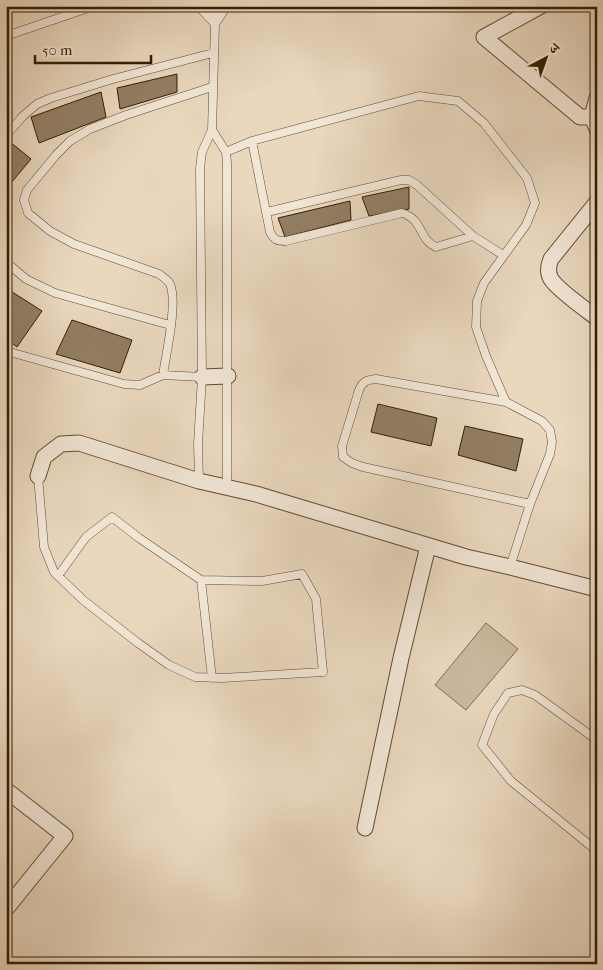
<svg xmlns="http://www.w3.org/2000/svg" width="603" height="970" font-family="'IM FELL French Canon','Noto Serif Devanagari',serif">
<rect width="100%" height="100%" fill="#e9d7be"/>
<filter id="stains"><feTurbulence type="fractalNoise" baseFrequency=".004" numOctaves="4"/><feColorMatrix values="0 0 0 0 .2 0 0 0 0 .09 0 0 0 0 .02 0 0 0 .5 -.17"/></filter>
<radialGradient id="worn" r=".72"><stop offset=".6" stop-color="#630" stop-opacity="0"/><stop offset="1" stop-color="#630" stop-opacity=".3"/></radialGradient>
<!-- green -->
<path fill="#cab89e" stroke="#7e6b50" d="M486,623L518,649L466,710L435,685Z"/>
<!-- building -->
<path fill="#927e64" stroke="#331e02" d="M177,74V92L120,109L117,88Z
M101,92L106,117L39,143L31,117Z
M9,141L31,159L6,189V144Z
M409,187V209L369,216L362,197Z
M350,201L351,220L285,237L278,218Z
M6,288L42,311L17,347L6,339Z
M72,320L132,340L120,373L56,354Z
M378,404L437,418L431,446L371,432Z
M465,426L523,439L516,471L458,455Z"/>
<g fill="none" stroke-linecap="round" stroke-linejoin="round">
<defs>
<path id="lane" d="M198,6L215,24
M215,24L227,6
M6,36L94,6
M212,130L226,152L227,163V487
M6,135L23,116L37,104L51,98L113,79L213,53
M252,141L270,232C274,240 277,241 286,241L402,213C423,219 419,240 436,247L473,236
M226,152L252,141L419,96L458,101L484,123L527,178L535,203L526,225L484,283L477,301L476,327L486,356L506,402L542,421L550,430L552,442L550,454L530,504L510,567
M267,212L401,180H409L417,185L473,236L503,255
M6,262L26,279L55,293L170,325
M6,351L124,384L140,385L163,375L202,377
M163,375C166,354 178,303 170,284C168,280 163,277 159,274L74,244L50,231L28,213L24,200L27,190L56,155L70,141L90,129L126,115L212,87
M506,402L376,379C367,380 363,381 359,390L342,446L343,457L352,463L363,467L530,504
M38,476L44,547L54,572L83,600L138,643L169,665L195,677L222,678L323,672L316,599L302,574L262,581L201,580L139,538L112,517L86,537L58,576
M199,481L198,444L202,377L200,168L202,152L212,130L215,24L213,6
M201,580L212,678
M597,740L535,695L522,690L508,693L494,714L482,745L511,781L597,851"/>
<path id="street" d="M541,6L484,37L580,117H592
M597,98L592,117L597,129
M597,202L551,259C548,266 547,272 551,279C558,290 585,309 597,318
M202,377L228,376
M38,476L44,457L61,444L79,443L199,481L256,494L466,557L510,567L597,589
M6,790L65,836L6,909
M365,828L401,658L428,546"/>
</defs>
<!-- lane casing -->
<use href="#lane" stroke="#604c31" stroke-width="9"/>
<!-- street casing -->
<use href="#street" stroke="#604c31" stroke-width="17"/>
<!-- lane -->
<use href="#lane" stroke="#f1e5d5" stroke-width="8"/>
<!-- street -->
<use href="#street" stroke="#f1e5d5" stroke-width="15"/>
</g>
<!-- margin -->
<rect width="603" height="970" fill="none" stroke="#e9d7be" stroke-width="25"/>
<rect x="8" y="8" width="588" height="955" fill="none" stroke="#331e02" stroke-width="2.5"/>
<rect x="12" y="12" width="578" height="945" fill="none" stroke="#331e02"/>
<!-- north arrow -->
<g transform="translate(546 58) rotate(41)" stroke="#f1e5d5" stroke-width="4" paint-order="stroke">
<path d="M0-4L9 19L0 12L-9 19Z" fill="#331e02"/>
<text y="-8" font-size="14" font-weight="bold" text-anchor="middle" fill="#331e02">उ</text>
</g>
<!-- scale -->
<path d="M35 55v8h116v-8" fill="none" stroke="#331e02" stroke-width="2.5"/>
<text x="42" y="55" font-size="15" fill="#331e02" stroke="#f1e5d5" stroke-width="4" paint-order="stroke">50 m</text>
<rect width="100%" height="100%" filter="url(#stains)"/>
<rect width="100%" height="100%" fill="url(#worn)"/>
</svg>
